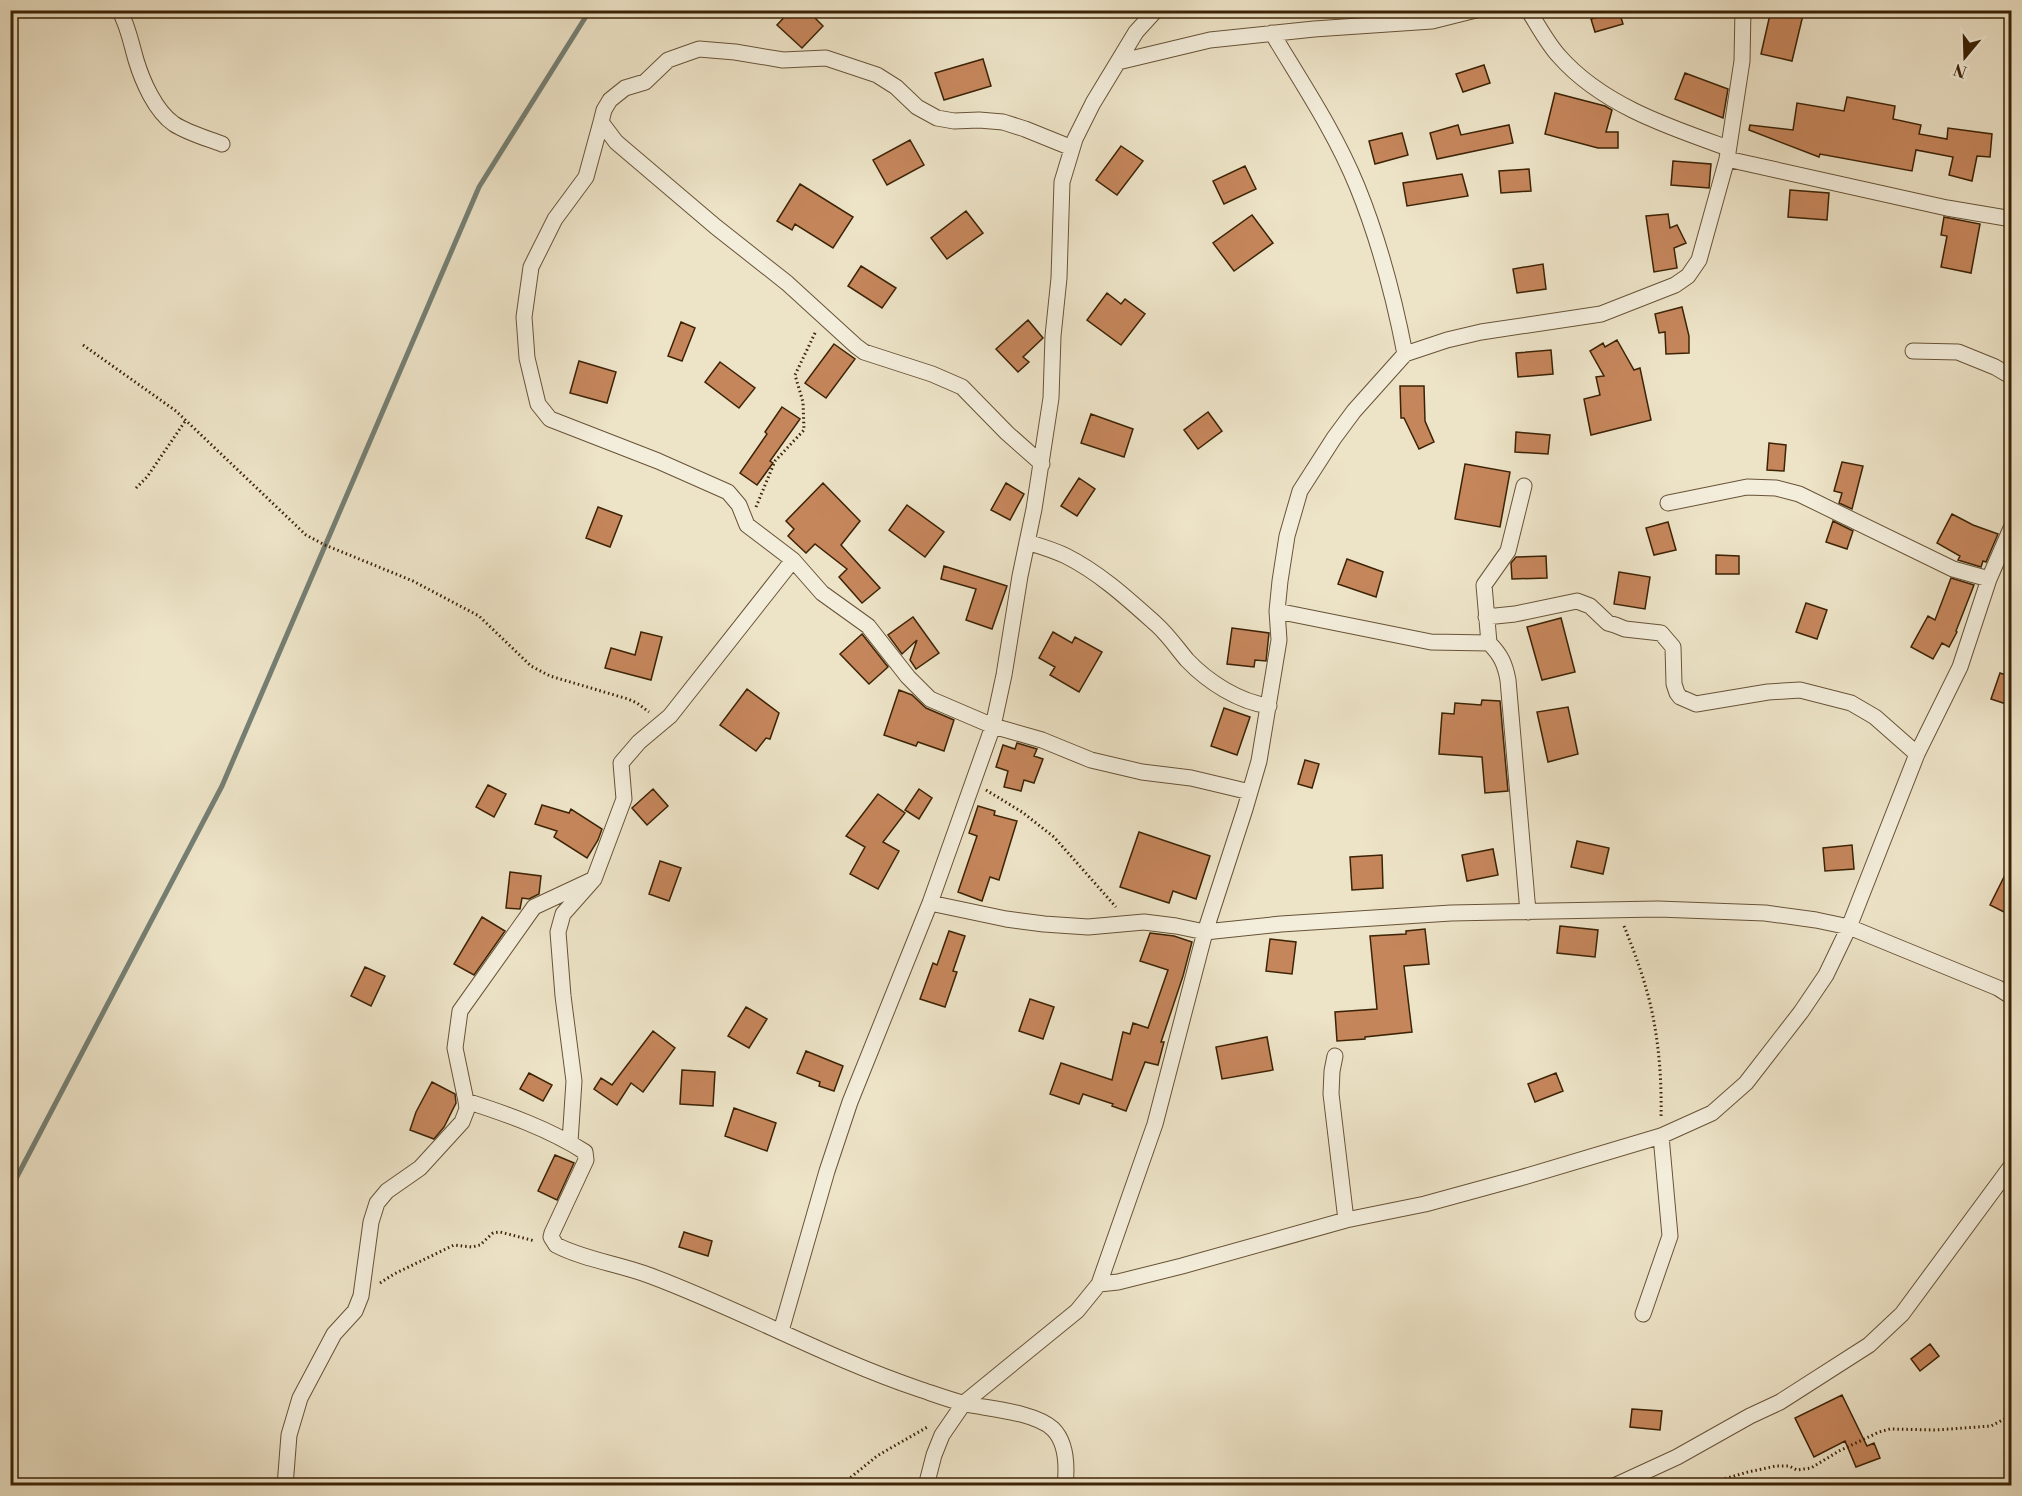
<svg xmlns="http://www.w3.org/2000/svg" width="2022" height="1496" font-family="'Libre Bodoni',serif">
<rect width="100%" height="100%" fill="#ede3c7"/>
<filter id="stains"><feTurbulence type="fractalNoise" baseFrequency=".00333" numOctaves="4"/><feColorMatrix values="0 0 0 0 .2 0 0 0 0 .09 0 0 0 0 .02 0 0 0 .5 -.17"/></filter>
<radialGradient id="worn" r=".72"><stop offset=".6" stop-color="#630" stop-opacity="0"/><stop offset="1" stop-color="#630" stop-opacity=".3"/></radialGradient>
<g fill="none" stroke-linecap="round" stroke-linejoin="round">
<!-- stream -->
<path stroke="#757f73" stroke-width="5" d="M10,1190L222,786L479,187L590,10"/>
</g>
<!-- building -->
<path fill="#c6865c" stroke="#3c2305" stroke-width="1.5" d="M791,10H807L823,26L802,48L777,25Z
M1771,10H1787L1803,15L1792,61L1761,54Z
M1619,11L1623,24L1595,32L1591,19Z
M983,59L991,86L944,100L935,73Z
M1484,65L1490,83L1463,92L1456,74Z
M1685,73L1728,89L1723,118L1675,99Z
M1555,93L1605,106L1612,110L1606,132H1618V148H1598L1545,134Z
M1847,97L1895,106L1893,119L1921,125L1919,134L1947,139L1948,128L1992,134L1990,157L1977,156L1972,181L1949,175L1953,157L1916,150L1912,171L1820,154L1819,157L1749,130L1750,125L1793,130L1797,103L1844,111Z
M1458,125L1461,135L1509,125L1513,143L1437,159L1430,133Z
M1402,133L1408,155L1375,164L1369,141Z
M910,140L924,165L887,185L873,160Z
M1121,146L1143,161L1117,195L1096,180Z
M1673,161L1711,164L1709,188L1671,185Z
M1245,166L1256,189L1224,204L1213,181Z
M1529,169L1531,191L1501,193L1499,171Z
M1462,174L1468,196L1407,206L1403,183Z
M800,184L853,217L833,248L795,224L792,230L777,221Z
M1790,190L1829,193L1827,220L1788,217Z
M966,211L983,233L947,259L931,238Z
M1668,214L1670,228L1677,225L1686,243L1674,248L1677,268L1654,272L1646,216Z
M1252,215L1273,243L1234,271L1213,243Z
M1944,217L1980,224L1971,273L1941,267L1947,236L1941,235Z
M1543,264L1546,289L1517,293L1513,269Z
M861,266L896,288L882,308L848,286Z
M1107,293L1121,304L1125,299L1145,314L1121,345L1087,320Z
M1682,307L1689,336V353L1666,354L1665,332L1659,333L1655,314Z
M1028,320L1043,338L1023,357L1029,362L1018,372L996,349Z
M681,322L695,328L682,361L668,356Z
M1617,340L1634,370L1640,368L1651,420L1591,435L1584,399L1600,395L1596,377L1604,376L1590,351L1603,343L1605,347Z
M834,344L855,359L826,398L805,383Z
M1551,350L1553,374L1518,377L1516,353Z
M579,361L616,372L607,403L570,393Z
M720,362L755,388L739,408L705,382Z
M1400,386H1424L1425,421L1434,442L1419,449L1404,418H1401Z
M782,407L800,419L770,461L773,463L757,485L740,473L767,434L765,432Z
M1208,412L1222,431L1198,449L1184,430Z
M1091,414L1133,429L1124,457L1081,443Z
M1516,432L1550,435L1548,454L1515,452Z
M1769,443L1786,445L1784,471L1767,470Z
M1842,462L1863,466L1852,509L1839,503L1842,493L1834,491Z
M1465,464L1510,472L1500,527L1455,519Z
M1079,478L1095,489L1077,516L1061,506Z
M823,483L860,521L841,545L880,588L862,603L839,577L847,569L815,544L806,553L788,536L794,529L786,521Z
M1006,483L1024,494L1010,520L991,510Z
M907,505L944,532L925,557L889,530Z
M598,507L622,516L610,547L586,538Z
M1952,514L1973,525L1998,534L1986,562L1983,561L1981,567L1958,560L1960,556L1937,543Z
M1833,521L1853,531L1847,549L1826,542Z
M1668,522L1676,550L1654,555L1646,528Z
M1716,555L1739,556V574H1716Z
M1546,556L1547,578L1512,579L1511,563L1516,557Z
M1347,559L1383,572L1376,597L1338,584Z
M944,566L1007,586L992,629L966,620L976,589L941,579Z
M1619,572L1650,577L1645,609L1614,604Z
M1951,578L1974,585L1956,631L1957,632L1949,647L1942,643L1933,659L1911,647L1928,616L1935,620Z
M1806,603L1827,610L1817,639L1796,632Z
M913,617L939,653L916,669L910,660L917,640L902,654L888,635Z
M1561,618L1575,672L1542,680L1527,627Z
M1232,628L1269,633L1266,661L1255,660L1254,667L1227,664Z
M641,632L662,637L651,680L605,668L611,648L635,655Z
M1053,632L1072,643L1075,637L1102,652L1079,692L1050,675L1055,667L1039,658Z
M862,634L888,667L869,684L840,654Z
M2000,673L2012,677V706L1991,699Z
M747,689L779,713L770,739L766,738L756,751L720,725Z
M899,690L912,695L926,708L954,720L944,751L918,742L916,746L884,735Z
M1482,700L1500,701L1508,791L1485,793L1482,757L1439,754L1442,713L1454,714L1455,703L1481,705Z
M1568,707L1578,754L1548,762L1537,712Z
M1224,708L1250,717L1237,755L1211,746Z
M1017,743L1037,749L1034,756L1043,759L1034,783L1024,780L1021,791L1004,787L1008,771L996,767L1003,745L1015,749Z
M1305,760L1319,764L1312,788L1298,784Z
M488,785L506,794L494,817L476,807Z
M653,789L668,806L647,825L632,808Z
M919,789L932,798L919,819L905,810Z
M878,794L905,813L883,842L899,851L878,889L850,874L865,847L846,836Z
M542,805L569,813L571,809L602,829L598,840L587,858L554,837L557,831L535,824Z
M978,806L995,811L994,815L1017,821L999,880L990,877L982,901L958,892L977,836L969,833Z
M1139,832L1210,856L1196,899L1173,891L1169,903L1120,887Z
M1577,841L1609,848L1603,874L1571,867Z
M1852,845L1854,869L1825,871L1823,848Z
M1493,849L1498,875L1467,881L1462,855Z
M1382,855L1383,888L1352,890L1350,857Z
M660,861L681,868L669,901L649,894Z
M2012,861V916L1990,905Z
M510,872L541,876L539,894L529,899L522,898L520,909L506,908Z
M482,917L505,931L474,975L454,964Z
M1560,926L1598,930L1595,957L1557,953Z
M1425,929L1429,964L1404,966L1412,1032L1365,1037V1039L1337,1041L1335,1012L1377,1009L1370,936L1406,934V931Z
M949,931L965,936L953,971L957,972L945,1007L920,999L933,963L937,965Z
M1150,933L1174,936L1192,942L1183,976L1161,1042H1164L1158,1065L1145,1062L1126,1111L1112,1106L1113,1104L1083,1094L1079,1104L1050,1094L1061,1063L1112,1080L1123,1032L1130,1034L1133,1023L1148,1028L1168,970L1140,961Z
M1270,939L1296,942L1292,974L1266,971Z
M365,967L385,976L371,1006L351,996Z
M1030,999L1054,1007L1043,1039L1019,1031Z
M746,1007L767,1019L749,1048L728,1036Z
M653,1031L675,1048L643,1092L631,1083L617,1105L594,1089L601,1078L612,1085Z
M1267,1037L1273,1070L1222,1079L1216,1047Z
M806,1051L843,1066L834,1091L819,1086L820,1082L797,1073Z
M682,1070L715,1072L713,1106L680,1104Z
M529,1073L552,1085L543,1101L520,1089Z
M1556,1073L1563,1091L1535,1102L1528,1084Z
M432,1082L455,1094L456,1103L444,1127L434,1139L410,1130L416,1112Z
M734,1108L776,1123L767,1151L725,1136Z
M555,1155L574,1163L557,1200L538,1191Z
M684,1232L712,1241L708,1256L679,1247Z
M1930,1344L1939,1356L1920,1371L1911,1359Z
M1842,1395L1867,1446L1874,1443L1880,1458L1856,1467L1845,1441L1814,1457L1795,1418Z
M1632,1409L1662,1411L1660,1430L1630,1427Z"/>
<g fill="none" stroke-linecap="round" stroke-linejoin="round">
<defs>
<path id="street" d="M119,10C128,25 131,43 136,60C142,80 155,111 174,124C188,133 206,138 222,144
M1528,10C1538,25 1547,43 1559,56C1602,105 1669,127 1728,148
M1272,33C1302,83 1335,132 1357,186C1379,240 1394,297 1405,354
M1118,62L1210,40L1314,29L1432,21L1476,10
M601,122L616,142L716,227L787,283L856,346L864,352L932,374L962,387L1007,433L1042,464
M1072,148L1025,129L1003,122L979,120L954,121L937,118L917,107L896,87L877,75L826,58L783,60L735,52L699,49L668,60L645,82L625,88L610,100L604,110L601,122L586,177L555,219L531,267L524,317L527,358L538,404L550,419L658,461L728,492L739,505L747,525L793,560L822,593L868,626L908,677L930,699L993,726L1042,740L1091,760L1142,772L1191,778L1250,792
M1727,159L1947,208L2012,219
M1913,351L1958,352L1995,367L2012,377
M1668,503L1747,487L1776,488L1799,494L1953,569L1989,579
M1027,542C1040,546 1054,550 1066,556C1100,573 1129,600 1157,625C1168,635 1177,648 1187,660C1208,682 1239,702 1269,706
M1277,611L1431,642L1489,643C1501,655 1505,664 1508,680L1528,912
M1486,617L1515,614L1577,601L1590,606L1608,623L1615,625L1625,629L1661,633L1673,647L1674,684L1677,693L1680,697L1696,704L1768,692L1800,690L1851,703L1875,717L1917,754
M1489,643L1484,585L1508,551L1524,486
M930,903L1006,919L1044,924L1088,927L1144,922L1176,926L1205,932L1281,924L1451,913L1658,909L1765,913L1816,920L1849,927L1998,988L2012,997
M1335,1056L1332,1071L1331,1094L1346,1220
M466,1101C507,1114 549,1129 585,1152L586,1160L552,1233L551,1237L556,1245C585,1260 620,1264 651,1276C742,1310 827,1358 919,1389C934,1394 950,1400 966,1404C990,1409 1035,1412 1053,1429C1067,1443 1067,1468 1065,1486
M570,1142L574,1081L563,996L558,932L563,914L594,879L624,799L621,763L639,742L670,716L793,560
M1099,1284L1118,1282L1182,1266L1346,1220L1425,1204L1520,1178L1661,1136L1712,1113L1746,1083L1801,1012L1826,975L1849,927L1917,754L1960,667L1989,579L2012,526
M1643,1314L1670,1236L1661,1136
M781,1331L827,1171L850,1102L930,903L993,726L1004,675L1020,576L1034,509L1051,398L1053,336L1059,278L1062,182L1075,139L1093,103L1136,32L1156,10
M285,1486L289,1435L300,1398L334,1334L355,1311L361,1296L371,1222L377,1203L387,1191L420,1168L462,1122L467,1109L466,1101L455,1048L460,1011L534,907L594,879
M926,1486L934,1455L942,1435L964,1403L1077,1311L1099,1284L1155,1124L1205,932L1245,809L1259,761L1279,640L1277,611L1280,581L1287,536L1300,491L1334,438L1354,411L1405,354L1447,340L1481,332L1601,314L1675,285L1688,276L1699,260L1727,159L1742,61L1743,10
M1614,1486L1677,1457L1750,1416L1780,1402L1869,1345L1902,1314L2012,1165"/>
</defs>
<!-- street casing -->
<use href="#street" stroke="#685336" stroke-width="17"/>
<!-- path -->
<path stroke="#3c2305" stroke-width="3" stroke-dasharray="1.5 3" stroke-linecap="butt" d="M83,345L176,411L306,535L325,545L413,581L479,616L531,666L550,676L628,699L637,703L649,712
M136,488L147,477L186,420
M756,507L775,461L804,430L803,402L795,375L816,331
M986,790L1022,812L1054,837L1116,907
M1624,926C1632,946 1640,967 1646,988C1658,1029 1662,1075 1661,1118
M380,1283L394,1274L454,1245L472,1247L480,1245L493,1233L500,1232L535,1241
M1661,1482L1673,1486
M840,1486L877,1456L929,1426
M1699,1486L1748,1472L1776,1466H1789L1797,1470L1811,1468L1839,1451L1879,1432L1890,1429L1936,1430L1991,1426L2012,1415"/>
<!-- street -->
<use href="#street" stroke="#f3eddb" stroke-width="15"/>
</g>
<!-- margin -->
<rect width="2022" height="1496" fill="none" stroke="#ede3c7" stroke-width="36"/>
<rect x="12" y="12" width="1998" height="1472" fill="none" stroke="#3c2305" stroke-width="3"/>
<rect x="18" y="18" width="1986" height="1460" fill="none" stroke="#3c2305" stroke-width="1.5"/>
<!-- north arrow -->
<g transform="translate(1965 57) rotate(199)" stroke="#f3eddb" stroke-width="4.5" paint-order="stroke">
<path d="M0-4.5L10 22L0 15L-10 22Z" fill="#3c2305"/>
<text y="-9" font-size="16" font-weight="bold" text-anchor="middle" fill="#3c2305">N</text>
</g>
<rect width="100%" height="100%" filter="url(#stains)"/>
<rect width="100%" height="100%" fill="url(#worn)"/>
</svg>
